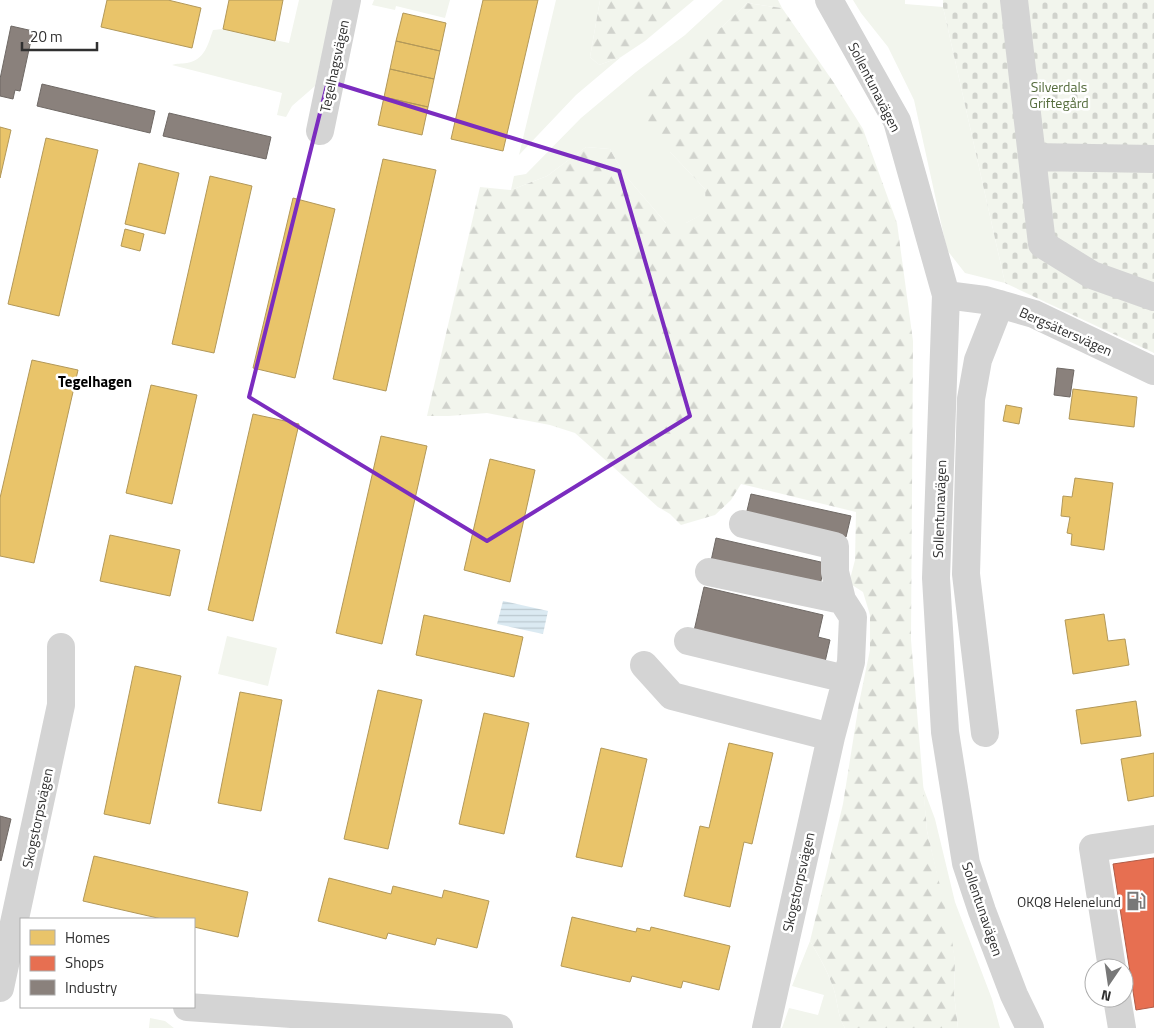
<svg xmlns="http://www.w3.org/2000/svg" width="1154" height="1028" font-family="'Titillium Web',sans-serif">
<defs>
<pattern id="forest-firs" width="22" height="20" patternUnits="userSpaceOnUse" patternTransform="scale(1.25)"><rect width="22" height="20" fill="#f2f5ed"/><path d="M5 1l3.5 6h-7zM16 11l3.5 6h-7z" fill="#d0d2cc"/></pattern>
<pattern id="cemetery-stones" width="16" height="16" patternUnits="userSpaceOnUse" patternTransform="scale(1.25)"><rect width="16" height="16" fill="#f2f5ed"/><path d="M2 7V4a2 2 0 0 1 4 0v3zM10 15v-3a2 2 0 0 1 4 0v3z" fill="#d0d2cc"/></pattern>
<pattern id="water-rules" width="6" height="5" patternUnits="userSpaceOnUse" patternTransform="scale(1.25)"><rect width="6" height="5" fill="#dbeaf2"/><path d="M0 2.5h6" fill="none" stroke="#bcc9d0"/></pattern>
</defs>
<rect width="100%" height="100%" fill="#fff"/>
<!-- green -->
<path fill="#f2f5ed" d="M299,0H334L315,86L292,106L286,117L277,115L282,93L172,65C177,63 181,64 187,63C205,60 208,44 213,30L223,29L289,43Z
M374,0H450L445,18L396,6L395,10L372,5Z
M556,0H600L590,57L599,65L621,57L576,95L519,155Z
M723,0H778L782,8L747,3L722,27L670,152L705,189L707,212L686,223H666L624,174L610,149L586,147L547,176L511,190L514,176L526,174L581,118L636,72L685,35Z
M853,0H905V4L943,7L1005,283L965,273L947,250L914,100L888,47L861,13Z
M227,636L277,648L268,686L218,674Z
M923,787L935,819L955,902L992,999L1000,1028H958L954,994L955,961L950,932L927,831Z
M810,941C819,956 827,970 833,987C838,1000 837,1016 845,1028H782L789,1008L818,1015L824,995L792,986Z
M150,1018L165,1021L174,1028H149Z"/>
<!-- forest -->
<path fill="url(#forest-firs)" d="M600,0H694L645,41L621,57L599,65L590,57Z
M747,3L782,8L834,83L863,129L897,223L913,341L911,640L927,831L951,932L955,961L954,994L958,1028H845C837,1016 838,1000 833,987C827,970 819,956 810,941L843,804L859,703L870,650V615L863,592L849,583L855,560L856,512L741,484L731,500L715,515L681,525L670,514L658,507L575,433L550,425L487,413L449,416H427L480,187L511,190L547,176L586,147L610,149L624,174L666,223H686L706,212L705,189L670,152L647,120L646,93L663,72L722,27Z"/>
<!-- cemetery -->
<path fill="url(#cemetery-stones)" d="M943,0H1154V353L1005,283L943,7Z"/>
<!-- water -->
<path fill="url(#water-rules)" d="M503,601L548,611L543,634L497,624Z"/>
<!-- homes -->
<path fill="#e9c46a" stroke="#b29859" d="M107,0H168L201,8L192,48L101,27Z
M229,0H283L275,41L223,29Z
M483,0H538L503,151L451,139Z
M403,13L446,23L440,51L396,41Z
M396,41L440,51L434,79L390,69Z
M390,69L434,79L428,107L384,97Z
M384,97L428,107L422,135L378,125Z
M0,127L11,130L0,178Z
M46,138L98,150L59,316L8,304Z
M383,159L436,170L386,391L333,379Z
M139,163L179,173L165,234L125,224Z
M210,176L252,186L214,353L172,344Z
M293,198L335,209L295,378L253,368Z
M125,229L144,234L140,251L121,246Z
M32,360L78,370L34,563L0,556V498Z
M151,385L197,395L172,504L126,493Z
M1073,389L1137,397L1134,427L1069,419Z
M1006,405L1022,408L1019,424L1003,421Z
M253,414L299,424L253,621L208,610Z
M381,436L427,446L382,644L336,633Z
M490,459L535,470L510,582L464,570Z
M1075,478L1113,483L1104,550L1071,545L1072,534L1067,533L1070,517L1061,516L1063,496L1072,497Z
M110,535L180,550L170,596L100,581Z
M1104,614L1108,641L1125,639L1129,665L1073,674L1065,620Z
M424,615L523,637L514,677L416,655Z
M135,666L181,676L150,824L104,814Z
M378,690L422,700L388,849L344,839Z
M240,692L282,700L261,811L218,803Z
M1136,701L1141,736L1081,744L1076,710Z
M484,713L529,723L504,834L459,824Z
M729,743L773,753L752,844L744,842L730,907L684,896L700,826L709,828Z
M601,748L647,759L622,867L576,857Z
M1154,753V796L1128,801L1121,759Z
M94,856L248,892L238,937L194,927V919H162L83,901Z
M329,878L391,894L393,886L442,898L444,890L489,901L477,948L437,938L435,945L388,933L386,939L318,921Z
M572,917L636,932L637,928L650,931L651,927L730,946L719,990L683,981L681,988L632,976L630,982L561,966Z"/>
<!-- shops -->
<path fill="#e76f51" stroke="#b05c47" d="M1154,858V1007L1136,1010L1113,864Z"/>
<!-- industry -->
<path fill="#8a817c" stroke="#6f6965" d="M11,26L33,31L20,91L15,90L13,99L0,96V79Z
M42,84L155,111L150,133L37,106Z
M169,113L271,137L266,159L163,136Z
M1057,368L1074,370L1070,397L1054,395Z
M751,494L851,516L846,537L746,515Z
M716,538L825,563L820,585L711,561Z
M704,587L823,615L818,637L830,640L825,662L694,631Z
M0,816L11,819L1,861L0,860Z"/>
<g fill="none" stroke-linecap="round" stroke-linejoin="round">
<!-- minor -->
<path stroke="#d4d4d4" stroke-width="28" d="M829,0L897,121L946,295L936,578L945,732L966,863L982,911L1014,995L1030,1028
M1014,0L1042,244L1092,275L1154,297
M320,131L347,0
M1032,157L1154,159
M946,295L985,300L1034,314L1154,371
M743,524L835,546V572L842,600
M709,572L842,600L853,617L851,662L831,737L766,1028
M688,641L846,679
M644,665L672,696L831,737
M985,733L966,574L971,399L978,360L1000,304
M1112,968L1093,848L1154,839
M0,988L61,705V647
M1117,998L1122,1028
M187,1007L499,1028"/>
</g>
<!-- marked area -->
<path fill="none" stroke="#7b2cbf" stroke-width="4" stroke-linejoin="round" d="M328,81L619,171L690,416L487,541L249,397Z"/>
<!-- icons -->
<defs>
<symbol id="fuel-bare" viewBox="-9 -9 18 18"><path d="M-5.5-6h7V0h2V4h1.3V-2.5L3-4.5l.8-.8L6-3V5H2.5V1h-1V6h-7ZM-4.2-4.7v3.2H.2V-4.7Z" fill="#787878" stroke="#fff" stroke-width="2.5" paint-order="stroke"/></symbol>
</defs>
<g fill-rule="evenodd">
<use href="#fuel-bare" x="1122" y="887" width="28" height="28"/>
</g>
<g text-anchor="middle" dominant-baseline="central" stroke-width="5" stroke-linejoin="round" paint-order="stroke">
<!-- street labels -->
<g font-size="14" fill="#303030" stroke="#fff">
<text transform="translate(334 66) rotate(-78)">Tegelhagsvägen</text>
<text transform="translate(875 87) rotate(63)">Sollentunavägen</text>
<text transform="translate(1066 331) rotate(24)">Bergsätersvägen</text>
<text transform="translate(939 509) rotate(-88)">Sollentunavägen</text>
<text transform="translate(37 818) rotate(-78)">Skogstorpsvägen</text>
<text transform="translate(798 882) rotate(-77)">Skogstorpsvägen</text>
<text transform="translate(983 909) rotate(71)">Sollentunavägen</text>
</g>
<!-- park labels -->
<g font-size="14" fill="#556c3d" stroke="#fff">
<text x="1059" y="86">Silverdals<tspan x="1059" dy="16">Griftegård</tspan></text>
</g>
<!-- poi labels -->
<g font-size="14" fill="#303030" stroke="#fff" text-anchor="end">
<text x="1121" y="901">OKQ8 Helenelund</text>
</g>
<!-- neighbourhood labels -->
<g font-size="15" font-weight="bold" fill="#000" stroke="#fff">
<text x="95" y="381">Tegelhagen</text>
</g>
</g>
<!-- legend -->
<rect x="20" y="918" width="175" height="90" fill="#ffffff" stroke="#acacac"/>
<rect x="30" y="930" width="25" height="15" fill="#e9c46a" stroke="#acacac"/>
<text x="65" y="943" font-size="15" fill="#303030">Homes</text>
<rect x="30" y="956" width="25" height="15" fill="#e76f51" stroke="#acacac"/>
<text x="65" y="968" font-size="15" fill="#303030">Shops</text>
<rect x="30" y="980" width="25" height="15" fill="#8a817c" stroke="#acacac"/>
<text x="65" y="993" font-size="15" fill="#303030">Industry</text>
<!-- north arrow -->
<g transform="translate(1109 983) rotate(193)"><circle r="24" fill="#ffffff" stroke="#acacac"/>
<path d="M0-4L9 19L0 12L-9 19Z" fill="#787878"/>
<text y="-8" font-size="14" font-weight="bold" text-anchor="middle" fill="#303030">N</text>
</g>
<!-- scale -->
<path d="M22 42v8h75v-8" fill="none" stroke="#303030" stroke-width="2.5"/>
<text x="30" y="42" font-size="15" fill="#303030" stroke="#ffffff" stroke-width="4" paint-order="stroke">20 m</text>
</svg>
